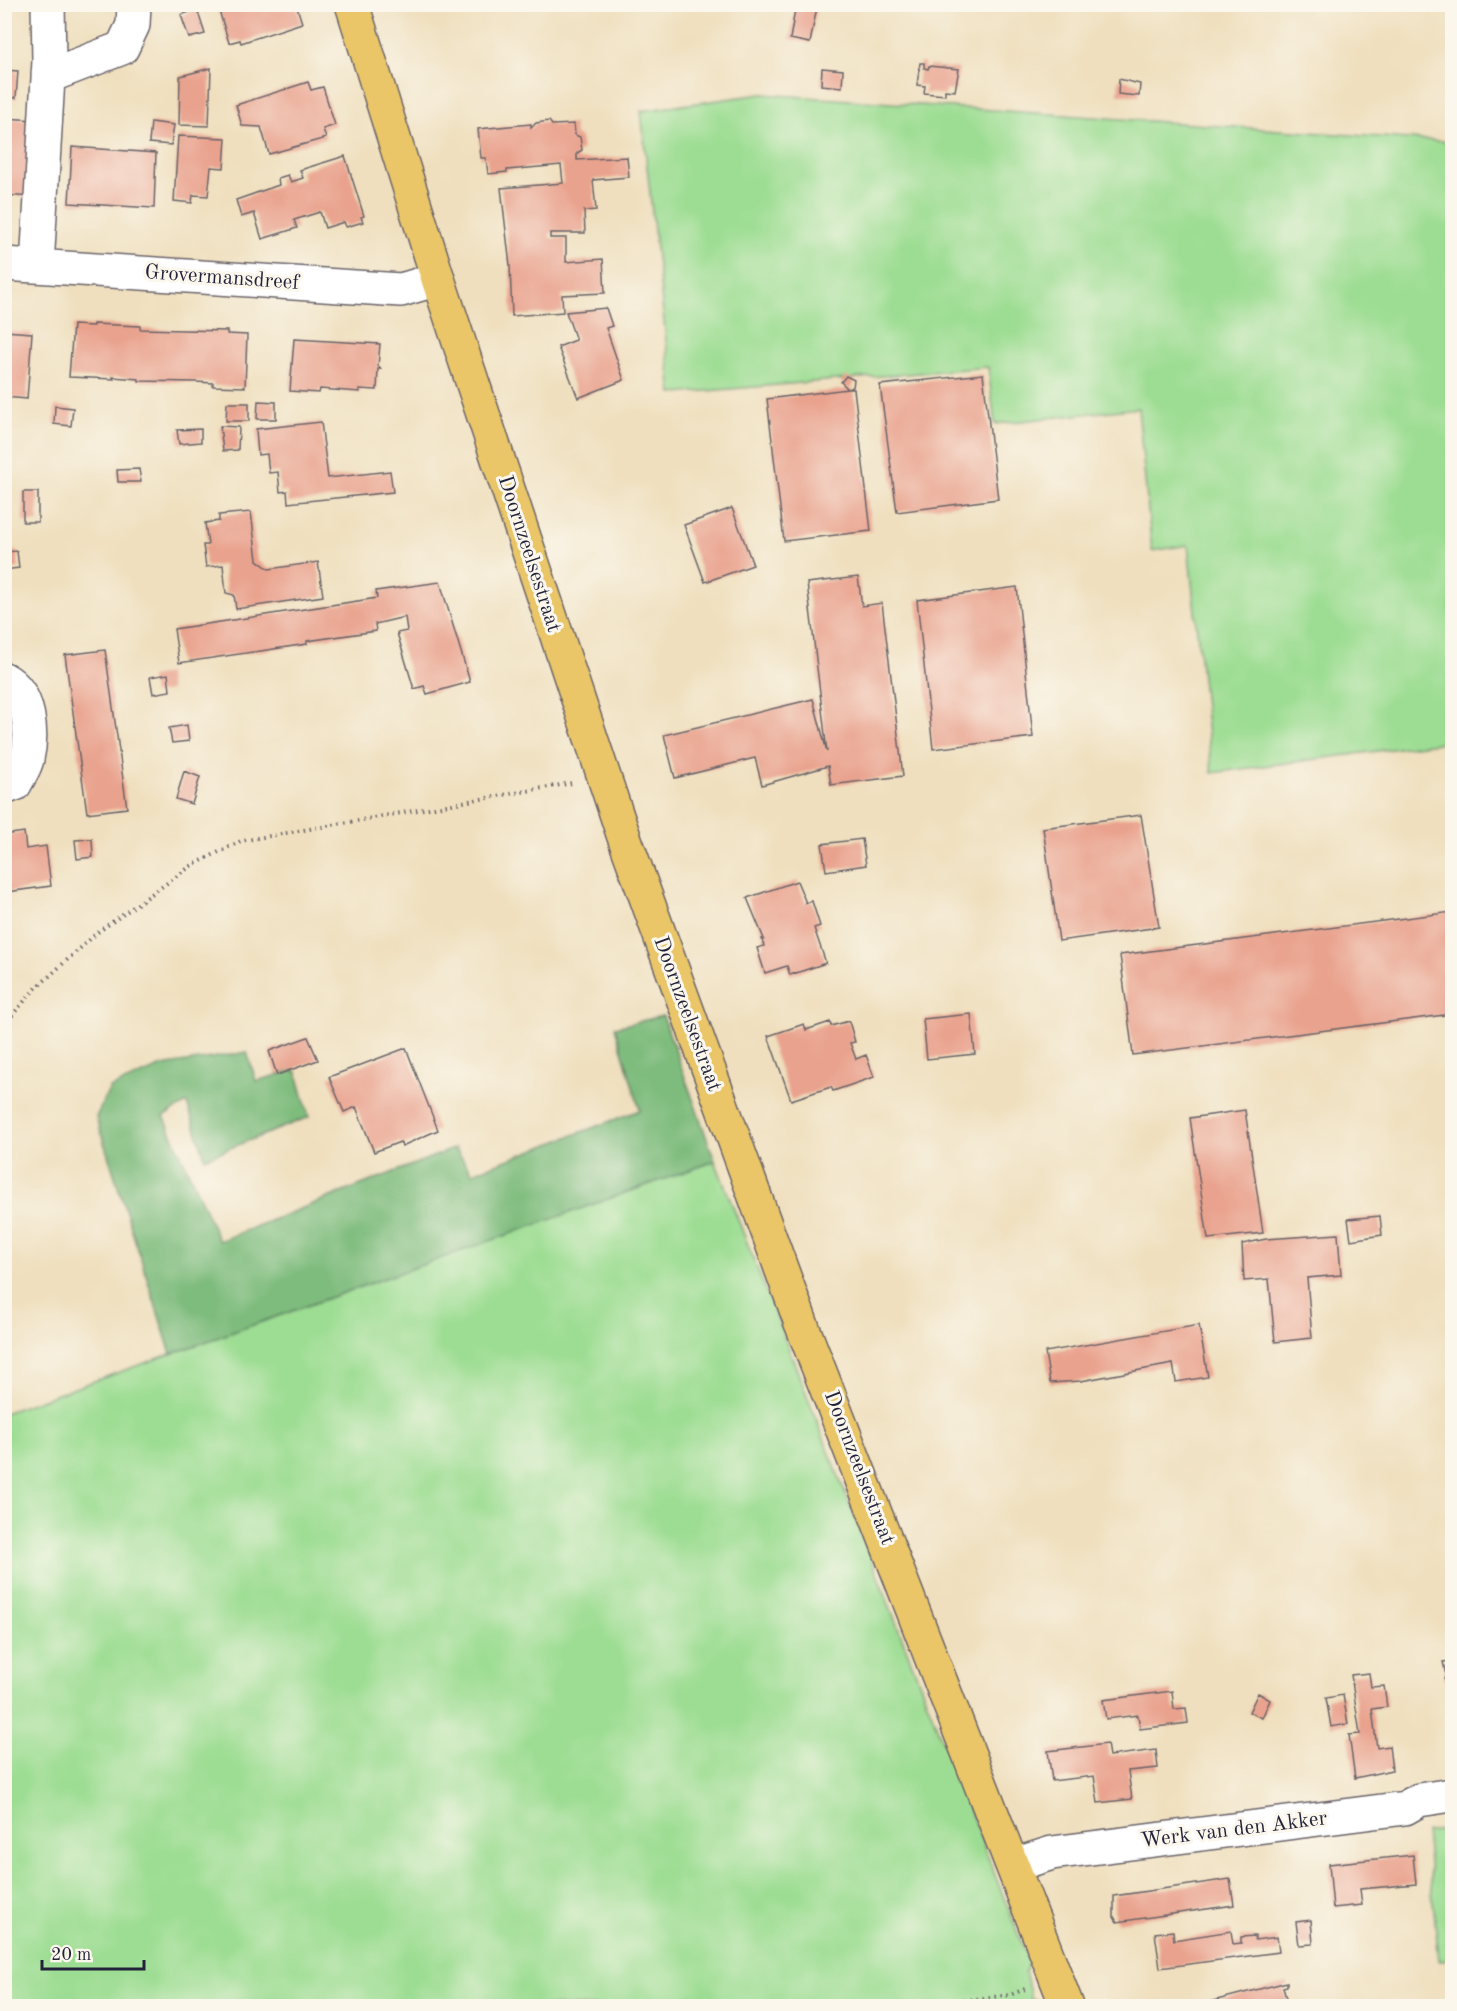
<svg xmlns="http://www.w3.org/2000/svg" width="1457" height="2011" font-family="'Old Standard TT',serif">
<rect width="100%" height="100%" fill="#fbf7ec"/>
<filter id="ink" filterUnits="userSpaceOnUse"><feTurbulence type="fractalNoise" baseFrequency=".0167" numOctaves="2"/><feDisplacementMap in="SourceGraphic" scale="12" xChannelSelector="R" yChannelSelector="G"/><feConvolveMatrix kernelMatrix="1 2 1 2 8 2 1 2 1" color-interpolation-filters="sRGB"/></filter>
<filter id="wash" filterUnits="userSpaceOnUse"><feTurbulence type="fractalNoise" baseFrequency=".008" numOctaves="4" result="noise"/><feDisplacementMap in="SourceGraphic" scale="24" xChannelSelector="R" yChannelSelector="G"/><feGaussianBlur stdDeviation="1.35" result="paint"/><feColorMatrix in="noise" values="0 0 0 0 0 0 0 0 0 0 0 0 0 0 0 0 0 1.4 0 .05"/><feComposite in="paint" operator="in"/></filter>
<g filter="url(#wash)">
<rect width="100%" height="100%" fill="#efdfbe"/>
<!-- green -->
<path fill="#9ddd93" stroke="#608067" stroke-width="1.5" d="M762,94L1452,142V741L1212,773L1188,545L1152,551L1138,408L995,424L988,367L672,394L641,111Z
M715,1161L1029,1962L1025,1971L1031,1999L1043,2002L1044,2006H5L4,1413Z
M1452,1829V1959L1439,1960L1426,1832Z"/>
<!-- forest -->
<path fill="#7ebc7d" stroke="#506f5c" stroke-width="1.5" d="M663,1016L715,1161L171,1354L96,1117L110,1088L162,1066L247,1052L256,1081L296,1070L309,1117L205,1158L187,1103L164,1116L219,1241L455,1148L472,1173L640,1110L615,1027Z"/>
<g id="blocks">
<!-- building -->
<path fill="#e9a28d" d="M217,4H296L302,23L241,43L240,40L229,43Z
M796,4L817,7L810,43L790,39Z
M197,9L205,34L189,38L181,15Z
M920,63H924V68L928,69L929,66L959,69L955,91L945,90V95L924,93L925,86L917,85Z
M211,68L209,126L179,125L180,76Z
M822,68L843,70L842,87L821,85Z
M4,70L18,71L16,98H4Z
M1119,79L1140,84L1139,96L1118,94Z
M308,82L311,90L323,87L335,125L323,129L326,138L269,154L261,127L242,126L236,105Z
M4,118L35,120L32,197L4,195Z
M549,121L552,125L574,124L575,135L580,137L582,150L577,153V160L627,157L629,177L593,180L596,210L584,211L585,233H550V238H566V262L603,259L605,293L562,295L563,312L512,316L510,266L501,188L563,183L561,165L507,170V172L488,174L486,158H481L478,129L531,124V128L536,123Z
M151,122L174,125L171,145L149,143Z
M178,136L226,138L224,168L211,167L208,196L193,195L192,203L174,201Z
M72,147L156,153L154,208L69,203Z
M345,156L364,216L361,217L363,222L346,227L344,222L325,228L320,212L294,220L297,228L262,239L254,213L241,217L236,200L279,185L278,178L288,175L291,182L303,178L300,170Z
M606,308L612,326L606,328L624,380L578,398L558,347L576,340L566,312Z
M93,324L140,326V329L227,331V334L247,335L245,387L213,386V383L195,382L139,381V379L113,377L114,379L69,377L73,325L93,326Z
M4,331L32,333L27,399L4,397Z
M294,339L380,344L378,366L381,369H378L377,390L359,389L360,392L320,389L319,393L290,391Z
M983,374L998,499L897,512L880,385Z
M846,376L854,380L853,387L849,389H854L871,531L784,541L767,399L848,389L841,382Z
M258,401L276,402V419H257Z
M227,403H249V421H226Z
M55,406L73,408L71,426L54,424Z
M321,422L328,478L390,471L393,492L288,503L287,491L280,492L278,472L269,473L267,454L258,455L256,429Z
M220,426L239,427L238,450L223,451Z
M201,429V442L179,444L177,430Z
M139,469L141,482H118L117,470Z
M23,492H38V522H23Z
M732,508L753,565L705,582L684,525Z
M251,512L257,560L269,569L318,562L323,596L236,609L234,595L226,593L223,565L206,567L203,545H208L205,523L219,521V515Z
M17,551L19,568L4,570V552Z
M858,577L862,606L882,603L903,776L831,785L828,766L762,785L755,758L675,778L664,735L813,699L827,752L807,583Z
M440,582L470,682L427,694L424,686L414,689L397,633L407,631L405,617L375,624L376,631L307,641V644L179,663L174,629L377,598L376,591Z
M1017,587L1033,737L933,749L917,600Z
M105,650L127,808L87,813L65,655Z
M168,674L170,691L153,694L150,677Z
M187,725L189,741L172,743L169,728Z
M184,771L200,777L192,804L176,799Z
M1141,815L1159,927L1059,941L1043,828Z
M24,832L26,849L46,846L51,886L7,892L9,907L4,908V835Z
M92,839L93,857L77,859L75,840Z
M862,839L866,865L826,871L822,844Z
M797,881L806,903L812,901L820,926L814,928L826,963L790,975L787,966L765,973L757,948L764,946L762,939H764L747,898Z
M1452,912V1014L1133,1055L1120,955Z
M971,1014L975,1054L927,1059L923,1019Z
M849,1021L855,1042L850,1043L856,1059L866,1055L874,1077L833,1091L831,1087L791,1100L768,1036L804,1024L806,1030L830,1022L831,1026Z
M308,1037L318,1060L277,1075L269,1051Z
M406,1048L438,1130L402,1146L400,1142L374,1152L356,1107L344,1112L329,1077Z
M1245,1110L1263,1233L1208,1239L1190,1118Z
M1380,1216L1382,1235L1351,1240L1348,1219Z
M1338,1234L1341,1275L1307,1278L1312,1338L1275,1342L1269,1279L1244,1281L1242,1244L1266,1239Z
M1199,1325L1208,1377L1176,1382L1173,1364L1081,1381L1050,1383L1045,1352Z
M1452,1661V1688L1451,1689L1444,1678L1446,1675L1443,1662Z
M1369,1673L1371,1687L1384,1686L1387,1707L1372,1709L1377,1748L1389,1746L1392,1770L1355,1778L1349,1735L1360,1734L1351,1675Z
M1172,1691L1174,1709L1186,1708L1188,1723L1140,1729L1138,1715L1106,1719L1103,1700Z
M1258,1693L1270,1700L1262,1718L1249,1712Z
M1343,1695L1348,1724L1331,1727L1326,1698Z
M1449,1709H1452V1728H1451Z
M1107,1744L1109,1756L1156,1750L1158,1768L1128,1771L1132,1799L1098,1803L1094,1776L1052,1781L1048,1751Z
M1413,1855L1416,1884L1360,1889L1362,1905L1333,1908L1329,1864Z
M1230,1879L1234,1905L1117,1922L1114,1917V1896Z
M1311,1920L1313,1944L1299,1945L1296,1922Z
M1173,1931L1174,1940L1231,1931L1233,1944L1241,1943V1937L1255,1936V1940L1277,1937L1279,1952L1160,1968L1155,1933Z
M1287,1982V1986L1283,1987L1288,2006H1211L1209,2002Z"/>
</g>
</g>
<g filter="url(#ink)">
<use href="#blocks" fill-opacity="0" stroke="#6a6469" stroke-width="1.5"/>
<g fill="none" stroke-linecap="round" stroke-linejoin="round">
<defs>
<path id="minor" d="M48,73H57L122,48L133,25L134,4
M4,264L401,290L438,279
M37,266L49,61L48,4
M4,679C30,693 33,733 27,759C25,768 19,776 15,784L4,788
M1014,1865L1052,1853L1405,1808L1419,1800L1452,1795"/>
<path id="major" d="M352,4L438,279L623,834L801,1323L1067,2006"/>
</defs>
<!-- minor casing -->
<use href="#minor" stroke="#6a6469" stroke-width="36"/>
<!-- major casing -->
<use href="#major" stroke="#6a6469" stroke-width="36"/>
<!-- path -->
<path stroke="#6a6469" stroke-width="4" stroke-dasharray="1.5 4.5" stroke-linecap="butt" d="M4,1025L33,991L98,932L191,866L241,841L572,783
M917,2006L1010,1995L1025,1989"/>
<!-- minor -->
<use href="#minor" stroke="#fff" stroke-width="33"/>
<!-- major -->
<use href="#major" stroke="#eac669" stroke-width="33"/>
</g>
</g>
<g text-anchor="middle" dominant-baseline="central" stroke-width="6" stroke-linejoin="round" paint-order="stroke">
<!-- street labels -->
<g font-size="21" fill="#22223b" stroke="#fbf7ec">
<text transform="translate(222 278) rotate(4)">Grovermansdreef</text>
<text transform="translate(529 554) rotate(72)">Doornzeelsestraat</text>
<text transform="translate(687 1014) rotate(70)">Doornzeelsestraat</text>
<text transform="translate(859 1468) rotate(69)">Doornzeelsestraat</text>
<text transform="translate(1234 1830) rotate(-7)">Werk van den Akker</text>
</g>
</g>
<!-- margin -->
<rect width="1457" height="2011" fill="none" stroke="#fbf7ec" stroke-width="24"/>
<!-- scale -->
<path d="M42 1960v9h102v-9" fill="none" stroke="#22223b" stroke-width="3"/>
<text x="51" y="1960" font-size="18" fill="#22223b" stroke="#fbf7ec" stroke-width="4.5" paint-order="stroke">20 m</text>
</svg>
